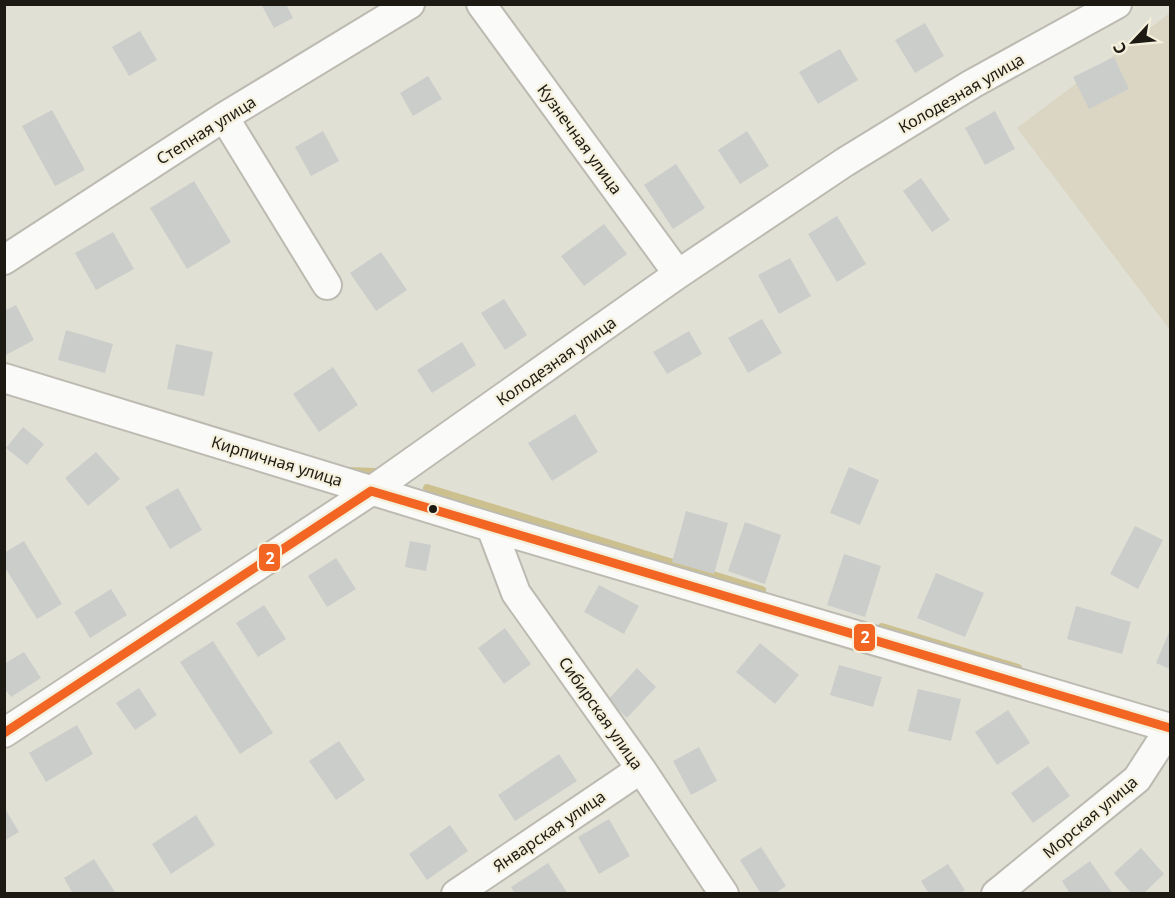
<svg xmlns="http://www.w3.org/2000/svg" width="1175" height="898" font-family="'Noto Sans',sans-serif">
<rect width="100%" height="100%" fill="#e1e0d5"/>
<!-- built -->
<path fill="#dad6c3" d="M1170,13V330L1017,128Z"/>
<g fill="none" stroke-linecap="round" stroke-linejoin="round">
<!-- stream -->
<path stroke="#ccc08e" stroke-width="8" d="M349,471L376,472
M427,488L762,590
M882,627L1018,668"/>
</g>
<!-- building -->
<path fill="#cbcdcb" d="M261,4H286L293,18L274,28Z
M925,23L944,56L915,73L895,40Z
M140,31L157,60L129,76L112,47Z
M840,49L858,80L818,104L799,72Z
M1114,57L1129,89L1089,109L1073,77Z
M428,76L442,99L413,116L400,93Z
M52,110L85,170L55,186L22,126Z
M995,111L1015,149L985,165L965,128Z
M323,131L339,161L311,176L295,147Z
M747,131L769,166L740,184L718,150Z
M676,164L705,208L673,229L644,185Z
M921,178L950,220L932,232L903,191Z
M194,181L231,242L187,269L150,208Z
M837,216L866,264L837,282L808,234Z
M604,224L627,254L584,286L561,256Z
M113,232L134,269L96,290L75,253Z
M381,252L407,290L376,311L350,273Z
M790,258L811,296L779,314L758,275Z
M504,299L527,335L505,350L481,313Z
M16,305L34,340L4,356V311Z
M762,319L782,353L748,373L728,338Z
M66,330L113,344L105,373L58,360Z
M689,331L702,354L667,374L653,352Z
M462,342L476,365L432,393L417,370Z
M176,344L213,352L204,396L167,389Z
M333,367L358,405L319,432L293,394Z
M575,414L598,452L552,481L528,443Z
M23,427L44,444L27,465L6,448Z
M96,452L120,479L88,506L65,478Z
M849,467L879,480L860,525L830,513Z
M178,488L202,530L170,549L145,507Z
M686,511L728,523L714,574L672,562Z
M745,522L781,535L765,584L728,571Z
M1135,526L1163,540L1138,589L1110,574Z
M24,541L62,604L37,619L4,566V553Z
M410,541L431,545L426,571L405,567Z
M844,554L881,566L865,617L827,605Z
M336,558L356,589L327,607L308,576Z
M936,573L984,593L965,637L917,618Z
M599,585L639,606L624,634L584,612Z
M111,589L127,615L90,638L74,612Z
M264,605L286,639L258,657L236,623Z
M1076,606L1131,622L1122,654L1067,639Z
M505,628L531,664L504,684L478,648Z
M1170,630V669L1156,663Z
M213,641L273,733L240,754L180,662Z
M760,643L799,675L775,704L736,672Z
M24,652L41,678L11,697L4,688V664Z
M839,665L882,677L873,707L830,695Z
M637,668L656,687L627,718L608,700Z
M139,688L157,715L135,730L116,703Z
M918,689L961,699L951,741L908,731Z
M1008,710L1030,743L997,765L975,732Z
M77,725L93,754L46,782L29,753Z
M339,741L365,780L336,800L309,761Z
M699,747L717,781L691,795L673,761Z
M559,754L577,781L515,821L498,795Z
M1048,766L1070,796L1033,823L1011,793Z
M4,807L19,832L4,841Z
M196,815L215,845L171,874L152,844Z
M609,819L630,856L599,874L578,837Z
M450,825L468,851L427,880L409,854Z
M761,847L786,886L774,894H761L740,860Z
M1141,848L1164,874L1143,894H1132L1114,873Z
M94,859L115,892L112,894H73L64,878Z
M1090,861L1113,894H1070L1062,881Z
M548,863L568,894H515L511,887Z
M948,864L965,890L959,894H929L921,881Z"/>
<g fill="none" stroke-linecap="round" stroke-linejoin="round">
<defs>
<path id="minor" d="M481,4L678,274
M224,117L327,285
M4,260L224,117L410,4
M4,378L491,527L1170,728
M491,527L516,593L641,769L724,894
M4,733L371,491L678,274L845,162L972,84L1117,4
M456,894L641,769
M996,894L1137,779L1170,728"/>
</defs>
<!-- minor casing -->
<use href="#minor" stroke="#bcbab1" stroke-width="32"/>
<!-- minor -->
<use href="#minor" stroke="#fafaf9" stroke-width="28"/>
<defs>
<path id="bus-1" d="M4,733L371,491L1170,728"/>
</defs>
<!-- bus-1 casing -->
<use href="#bus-1" stroke="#f4f0dc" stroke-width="14"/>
<!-- bus-1 -->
<use href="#bus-1" stroke="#f26522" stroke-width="9"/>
</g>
<!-- markers -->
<circle fill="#1c1a13" stroke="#f4f0dc" stroke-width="2" cx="433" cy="509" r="5"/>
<g text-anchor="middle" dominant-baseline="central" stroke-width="4.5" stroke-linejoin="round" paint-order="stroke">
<!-- street labels -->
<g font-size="16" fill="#1c1a13" stroke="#f4f0dc">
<text transform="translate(961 93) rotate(-30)">Колодезная улица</text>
<text transform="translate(206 130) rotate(-32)">Степная улица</text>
<text transform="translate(580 139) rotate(54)">Кузнечная улица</text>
<text transform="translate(556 361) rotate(-35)">Колодезная улица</text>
<text transform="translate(277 461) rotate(17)">Кирпичная улица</text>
<text transform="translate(601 713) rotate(55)">Сибирская улица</text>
<text transform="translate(1090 817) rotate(-40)">Морская улица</text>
<text transform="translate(549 831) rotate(-34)">Январская улица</text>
</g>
</g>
<g stroke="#f4f0dc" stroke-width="2">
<rect x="258" y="543" width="23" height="29" rx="6" fill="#f26522"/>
<rect x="853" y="623" width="23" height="29" rx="6" fill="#f26522"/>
</g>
<g font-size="16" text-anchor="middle" font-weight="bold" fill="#fff">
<text x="270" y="564">2</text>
<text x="865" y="643">2</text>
</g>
<!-- border -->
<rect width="1175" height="898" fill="none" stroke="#1c1a13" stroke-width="12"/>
<!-- north arrow -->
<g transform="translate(1133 42) rotate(244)" stroke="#f4f0dc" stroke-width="4.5" paint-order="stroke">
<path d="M0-4.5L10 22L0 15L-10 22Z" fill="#1c1a13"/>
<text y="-9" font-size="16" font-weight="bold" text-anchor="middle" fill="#1c1a13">С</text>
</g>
</svg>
